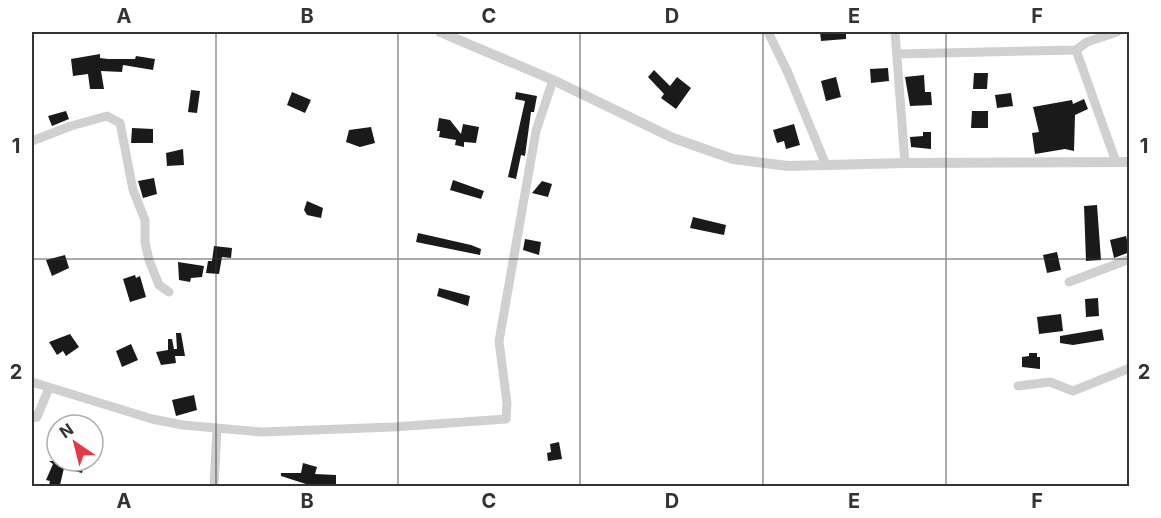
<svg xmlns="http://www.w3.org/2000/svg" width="1161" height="518" font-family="Inter,sans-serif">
<rect width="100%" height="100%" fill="#fff"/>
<!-- building -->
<path fill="#1a1a1a" d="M820,32H846V39L821,41Z
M100,54V58L108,59H135L136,56L155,59L153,70L123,65L122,72L101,71L104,89H90L88,74L73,76L71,59Z
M888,68L889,81L871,83L870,69Z
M654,70L670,86L677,77L691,88L676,109L661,98L664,94L648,77Z
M974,73H988L987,89H973Z
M924,75L925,92H931L932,105L910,106L905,77Z
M836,77L841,97L826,101L821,81Z
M191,90L200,91L197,113L188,112Z
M292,92L311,100L305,113L287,105Z
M516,92L537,96L534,112H531L525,156L521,155L516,179L508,177L525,101L515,99Z
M1011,93L1013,106L997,108L995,95Z
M1084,99L1088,109L1075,115L1074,151L1065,149L1035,154L1032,133L1039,132L1033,107L1072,100L1073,104Z
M66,111L69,119L52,126L48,116Z
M972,111H988V128H971Z
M439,118L450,120L461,134L463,124L479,127L476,143L464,142V147L455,145L456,140L439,137L440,131H437Z
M794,124L800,145L786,149L784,141L777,143L773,130Z
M371,127L375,143L360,147L346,142L349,130Z
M132,128L153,129V143H131Z
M923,132H931V149L911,147L910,137L923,136Z
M183,149L184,165L167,166L166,153Z
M154,178L157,194L143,198L138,181Z
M453,180L484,191L481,199L450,190Z
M542,181L552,184L548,197L532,193Z
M307,201L323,208L321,218L307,215L304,210Z
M1097,205L1101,260L1086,261L1084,206Z
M693,217L726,225L724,235L690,228Z
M418,233L471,245L481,249L480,255L416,242Z
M1126,236L1130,252L1114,258L1110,240Z
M525,239L541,242L539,255L523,250Z
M214,246L232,248L231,258L222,257L219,274L206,273L208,261H212Z
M1057,252L1061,270L1047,273L1043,255Z
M65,255L69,268L52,276L46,260Z
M178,262L204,266L202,277L191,278L190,282L179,280Z
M135,275L136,278L140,276L146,297L130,302L123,279Z
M439,288L470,296L468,306L437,296Z
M1098,298L1099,316L1086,317L1085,299Z
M1061,314L1063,331L1039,334L1037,317Z
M1102,329L1104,340L1073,345L1060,343V336Z
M176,333H181L185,356H175L176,363L161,365L156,352L168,350V339H172L174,349H177Z
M70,334L79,347L66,356L63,351L57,355L49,342Z
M131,344L138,360L122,367L116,351Z
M1029,353H1037V357H1040V369L1022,367V357L1029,356Z
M194,395L197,410L176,416L172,400Z
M559,442L562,459L548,461L547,453L551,452L550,444Z
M49,461H85L82,473L64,468L60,485L57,486L49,485L50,481L46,480L53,464Z
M303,463L317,467L315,474L336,475V485L312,486L281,476V473H301Z"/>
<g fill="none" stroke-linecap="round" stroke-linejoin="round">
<!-- minor -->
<path stroke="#d0d0d0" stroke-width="9" d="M768,32L788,73L826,165
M895,32L905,163
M1076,50L1116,162
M897,54L1076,50L1087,42L1117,32
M32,141L71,126L107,116L120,123L133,190L145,220V242L149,260L159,285L169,292
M1069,282L1130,259
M32,382L152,419L183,425L261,432L393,427L506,419L507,403L499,341L536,131L553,80
M1018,386L1050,382L1073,391L1130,368
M32,418L37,417L49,388
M214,486L217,428"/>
<!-- tertiary -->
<path stroke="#d0d0d0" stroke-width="10" d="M440,32L553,80L673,138L733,159L788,166L905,163L1130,162"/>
</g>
<!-- grid -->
<path fill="none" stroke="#333" stroke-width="1.5" stroke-opacity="0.55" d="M216,32V486M398,32V486M580,32V486M763,32V486M946,32V486M32,259H1130"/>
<!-- border -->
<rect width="1161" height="518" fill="none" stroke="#ffffff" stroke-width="66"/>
<!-- north arrow -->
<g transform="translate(75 443) rotate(325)"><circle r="28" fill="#ffffff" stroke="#adadad" stroke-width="1.5"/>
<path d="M0-4.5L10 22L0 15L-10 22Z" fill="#e63946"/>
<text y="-9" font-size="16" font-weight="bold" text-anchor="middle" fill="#333333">N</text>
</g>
<rect x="33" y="33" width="1095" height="452" fill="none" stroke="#333" stroke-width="2"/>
<g font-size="20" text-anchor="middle" font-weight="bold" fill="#333">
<text x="124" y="23">A</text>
<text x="307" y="23">B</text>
<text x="489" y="23">C</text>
<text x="672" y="23">D</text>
<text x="854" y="23">E</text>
<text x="1037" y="23">F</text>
<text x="16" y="153">1</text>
<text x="1144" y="153">1</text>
<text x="16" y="379">2</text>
<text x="1144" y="379">2</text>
<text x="124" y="508">A</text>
<text x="307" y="508">B</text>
<text x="489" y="508">C</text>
<text x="672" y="508">D</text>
<text x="854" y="508">E</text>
<text x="1037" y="508">F</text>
</g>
</svg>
